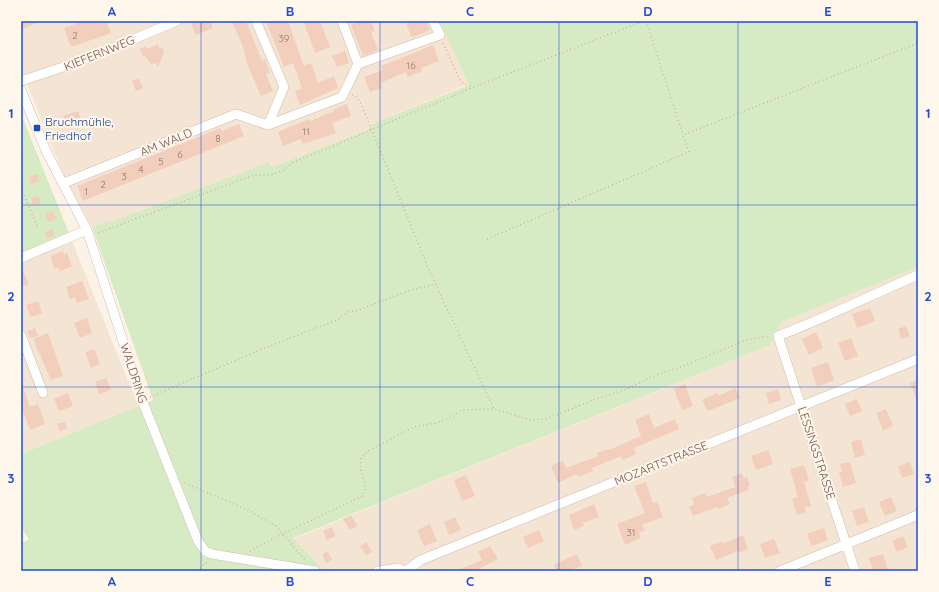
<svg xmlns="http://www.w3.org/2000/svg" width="939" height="592" font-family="Quicksand,sans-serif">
<rect width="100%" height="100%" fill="#fdf2e6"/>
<!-- residential -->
<path fill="#f4e4d4" d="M21,21H440L469,84L372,124L369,130L272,167L270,162L108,223L107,222L92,227L64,176L21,69Z
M72,241L138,406L21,454V262Z
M918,267V571H324L293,539L770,345L781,322Z"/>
<!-- green -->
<path fill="#d6ebc4" d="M440,21H918V267L781,322L770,345L293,538L324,571H21V543L29,540L21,526V454L153,400L92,227L107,221L108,223L269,162L272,167L368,130L372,124L469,85Z
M21,114L69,233L21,253Z"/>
<!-- building -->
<path fill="#f2cfbd" d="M21,21H41L21,30Z
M84,21H106L111,33L71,47L64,28Z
M198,21H211L213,28L196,35L191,24Z
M232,21H246L262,61L265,59L270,73L266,74L273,91L261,96L248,66L243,47Z
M266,21H288L304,66L311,63L318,83L334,76L338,88L300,105L295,91L302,88L293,63L284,67Z
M308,21H320L330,47L315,53L304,23Z
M361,21H371L375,31L371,32L378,50L363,56L351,25Z
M414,21H426L430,30L412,37L406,24Z
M158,44L159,48L162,47L164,53L158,67L156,63L151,64L145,56L143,57L140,49L146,46L147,49Z
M433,45L439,61L421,68L422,71L408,77L406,72L380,83L382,88L370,92L364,77L383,70L381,66Z
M345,51L349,63L337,67L332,56Z
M138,78L143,88L136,91L132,81Z
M347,104L351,116L332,123L336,133L303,144L301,139L283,146L278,132L309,119L310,121L334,111V109Z
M78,111L82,121L67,127L63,116Z
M239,124L244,136L83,201L77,186L220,128L222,131Z
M37,174L40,181L31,184L29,177Z
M38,196L41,203L33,205L31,198Z
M53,211L56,219L48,222L45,214Z
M52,229L55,236L47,239L45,233Z
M63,251L64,255L67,253L72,266L60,271L58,267L55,269L50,256Z
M21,266L29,284L21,287Z
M82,281L89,299L77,303L75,297L70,299L66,287Z
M38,301L42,313L31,317L26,305Z
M870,308L875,321L857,328L852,314Z
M87,318L92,333L80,338L74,323Z
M906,326L910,336L901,339L898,329Z
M35,328L38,336L30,338L27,331Z
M816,332L823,348L809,355L802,339Z
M48,333L63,376L51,380L33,339Z
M851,338L858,356L845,361L838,343Z
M94,349L100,364L91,368L85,352Z
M828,362L834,380L817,387L811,368Z
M106,378L111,390L99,394L95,382Z
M918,380V403L910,383Z
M22,384L30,407L38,404L45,424L30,430L21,406Z
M685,384L693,406L682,410L674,389Z
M735,388L740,398L708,411L702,400L717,393L719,396Z
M778,389L781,400L769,404L766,393Z
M68,393L73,406L59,411L54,399Z
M857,399L862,411L850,416L845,404Z
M886,409L893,426L883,430L876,413Z
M649,414L654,428L675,419L679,429L634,448L636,454L623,460L621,456L592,468L593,471L578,477L577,474L558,483L551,466L563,461L566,468L598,456L597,453L608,449L609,450L641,436L635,420Z
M65,422L67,428L60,431L57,424Z
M861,439L865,455L855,458L851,442Z
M768,450L773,464L756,470L751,456Z
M850,462L856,483L843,487L839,472L842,471L840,464Z
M910,462L914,474L902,478L898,466Z
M804,465L809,480L804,482L811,506L805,507L806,512L797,515L792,499L798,497L790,469Z
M742,473L744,478L747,477L750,485L748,486L749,490L727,498L730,504L718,509L717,507L693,516L689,506L694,505L692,498L705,493L707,497L735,487L732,477Z
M466,475L475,496L462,501L454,480Z
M646,482L653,503L657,502L663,517L642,525L645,530L639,533L641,538L625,545L617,524L645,513L634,486Z
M891,497L897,511L885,516L879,502Z
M594,504L599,517L583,523L584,526L574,530L569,515Z
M864,507L869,522L857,526L852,511Z
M351,515L357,526L350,530L343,519Z
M455,517L461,530L449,535L444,522Z
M430,524L437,541L424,546L417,530Z
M332,527L336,536L327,540L323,531Z
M824,528L828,540L812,546L807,534Z
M539,530L544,541L528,548L523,537Z
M743,535L748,549L739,553L738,551L716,560L710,546L722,541L723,544Z
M903,536L908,547L897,552L892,541Z
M774,539L780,553L765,558L760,544Z
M366,542L372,552L366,555L360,546Z
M490,546L498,559L475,571H456L482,560L478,552Z
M328,551L332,560L326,563L322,554Z
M577,554L582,566L568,571H556L554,565Z
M883,554L888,570L874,571L869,558Z"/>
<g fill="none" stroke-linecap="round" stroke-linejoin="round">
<defs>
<path id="minor" d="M256,21L284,87L268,125
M342,21L358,64
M21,81L81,61L177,21
M21,90L47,153L87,230L142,400L198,541L205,551L212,554L315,571
M64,183L236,114L268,125L342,97L358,64L440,35L433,21
M21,258L87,230
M21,335L43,393
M378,571L399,568L404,571
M406,571L421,560L918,359
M780,571L918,515
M855,571L778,336C826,318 871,295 918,275"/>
</defs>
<!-- minor casing -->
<use href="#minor" stroke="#d1bbae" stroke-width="10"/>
<!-- path -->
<path stroke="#d8b2a0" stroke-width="1.5" stroke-dasharray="1 3" stroke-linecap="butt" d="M646,21L683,135
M443,43L460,80L464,84L473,87
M352,95L357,97L361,104L429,270L494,409
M21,188L38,228
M98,233L254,175C268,176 282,174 292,163L474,87L644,21
M487,239L689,152L683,135L918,43
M150,397L262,349L337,320L348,312L358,310L411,290L436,284
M185,483L250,511L276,526L305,560
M250,551L282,534L363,496L366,488L360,468L361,458L368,451L414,427L436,423L452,417L462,410L494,409L531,420L546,419L596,399L627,389L651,377L686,365L746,340L770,336
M197,571L208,561"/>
<!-- minor -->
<use href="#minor" stroke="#fff" stroke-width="9"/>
</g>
<!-- grid -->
<path fill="none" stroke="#1d4ed8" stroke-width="1" stroke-opacity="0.55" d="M201,21V571M380,21V571M559,21V571M738,21V571M21,205H918M21,387H918"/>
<!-- markers -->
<rect fill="#1a4fb4" stroke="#fff6ec" stroke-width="1.5" x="33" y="124" width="8" height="8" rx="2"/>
<g text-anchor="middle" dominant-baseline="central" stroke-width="4" stroke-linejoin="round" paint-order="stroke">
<!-- number labels -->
<g font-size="10" fill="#957567">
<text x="75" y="35">2</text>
<text x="284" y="38">39</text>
<text x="411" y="65">16</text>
<text x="306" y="131">11</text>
<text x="218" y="138">8</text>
<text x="180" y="154">6</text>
<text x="161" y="161">5</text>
<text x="141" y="169">4</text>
<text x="124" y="176">3</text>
<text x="103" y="184">2</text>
<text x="86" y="191">1</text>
<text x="631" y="532">31</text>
</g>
<!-- street labels -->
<g font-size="12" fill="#76574a" stroke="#fff6ec">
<text transform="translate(99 53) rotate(-22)">KIEFERNWEG</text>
<text transform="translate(166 142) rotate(-22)">AM WALD</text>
<text transform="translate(134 373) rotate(72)">WALDRING</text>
<text transform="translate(817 453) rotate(72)">LESSINGSTRASSE</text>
<text transform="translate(661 463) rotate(-22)">MOZARTSTRASSE</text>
</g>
<!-- transit labels -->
<g font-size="12" fill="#164399" stroke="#fff6ec" text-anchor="start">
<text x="45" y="121">Bruchmühle,<tspan x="45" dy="14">Friedhof</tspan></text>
</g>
</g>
<!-- border -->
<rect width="939" height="592" fill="none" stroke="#fff6ec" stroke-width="44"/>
<rect x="22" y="22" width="895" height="548" fill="none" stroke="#1d4ed8" stroke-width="1.5"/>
<g font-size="13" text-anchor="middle" font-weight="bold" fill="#1d4ed8">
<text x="112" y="16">A</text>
<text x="290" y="16">B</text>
<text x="470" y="16">C</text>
<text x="648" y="16">D</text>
<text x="828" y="16">E</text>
<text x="11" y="118">1</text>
<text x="928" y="118">1</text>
<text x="11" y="301">2</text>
<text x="928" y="301">2</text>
<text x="11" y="483">3</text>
<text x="928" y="483">3</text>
<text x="112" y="586">A</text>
<text x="290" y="586">B</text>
<text x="470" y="586">C</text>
<text x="648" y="586">D</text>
<text x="828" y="586">E</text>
</g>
</svg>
